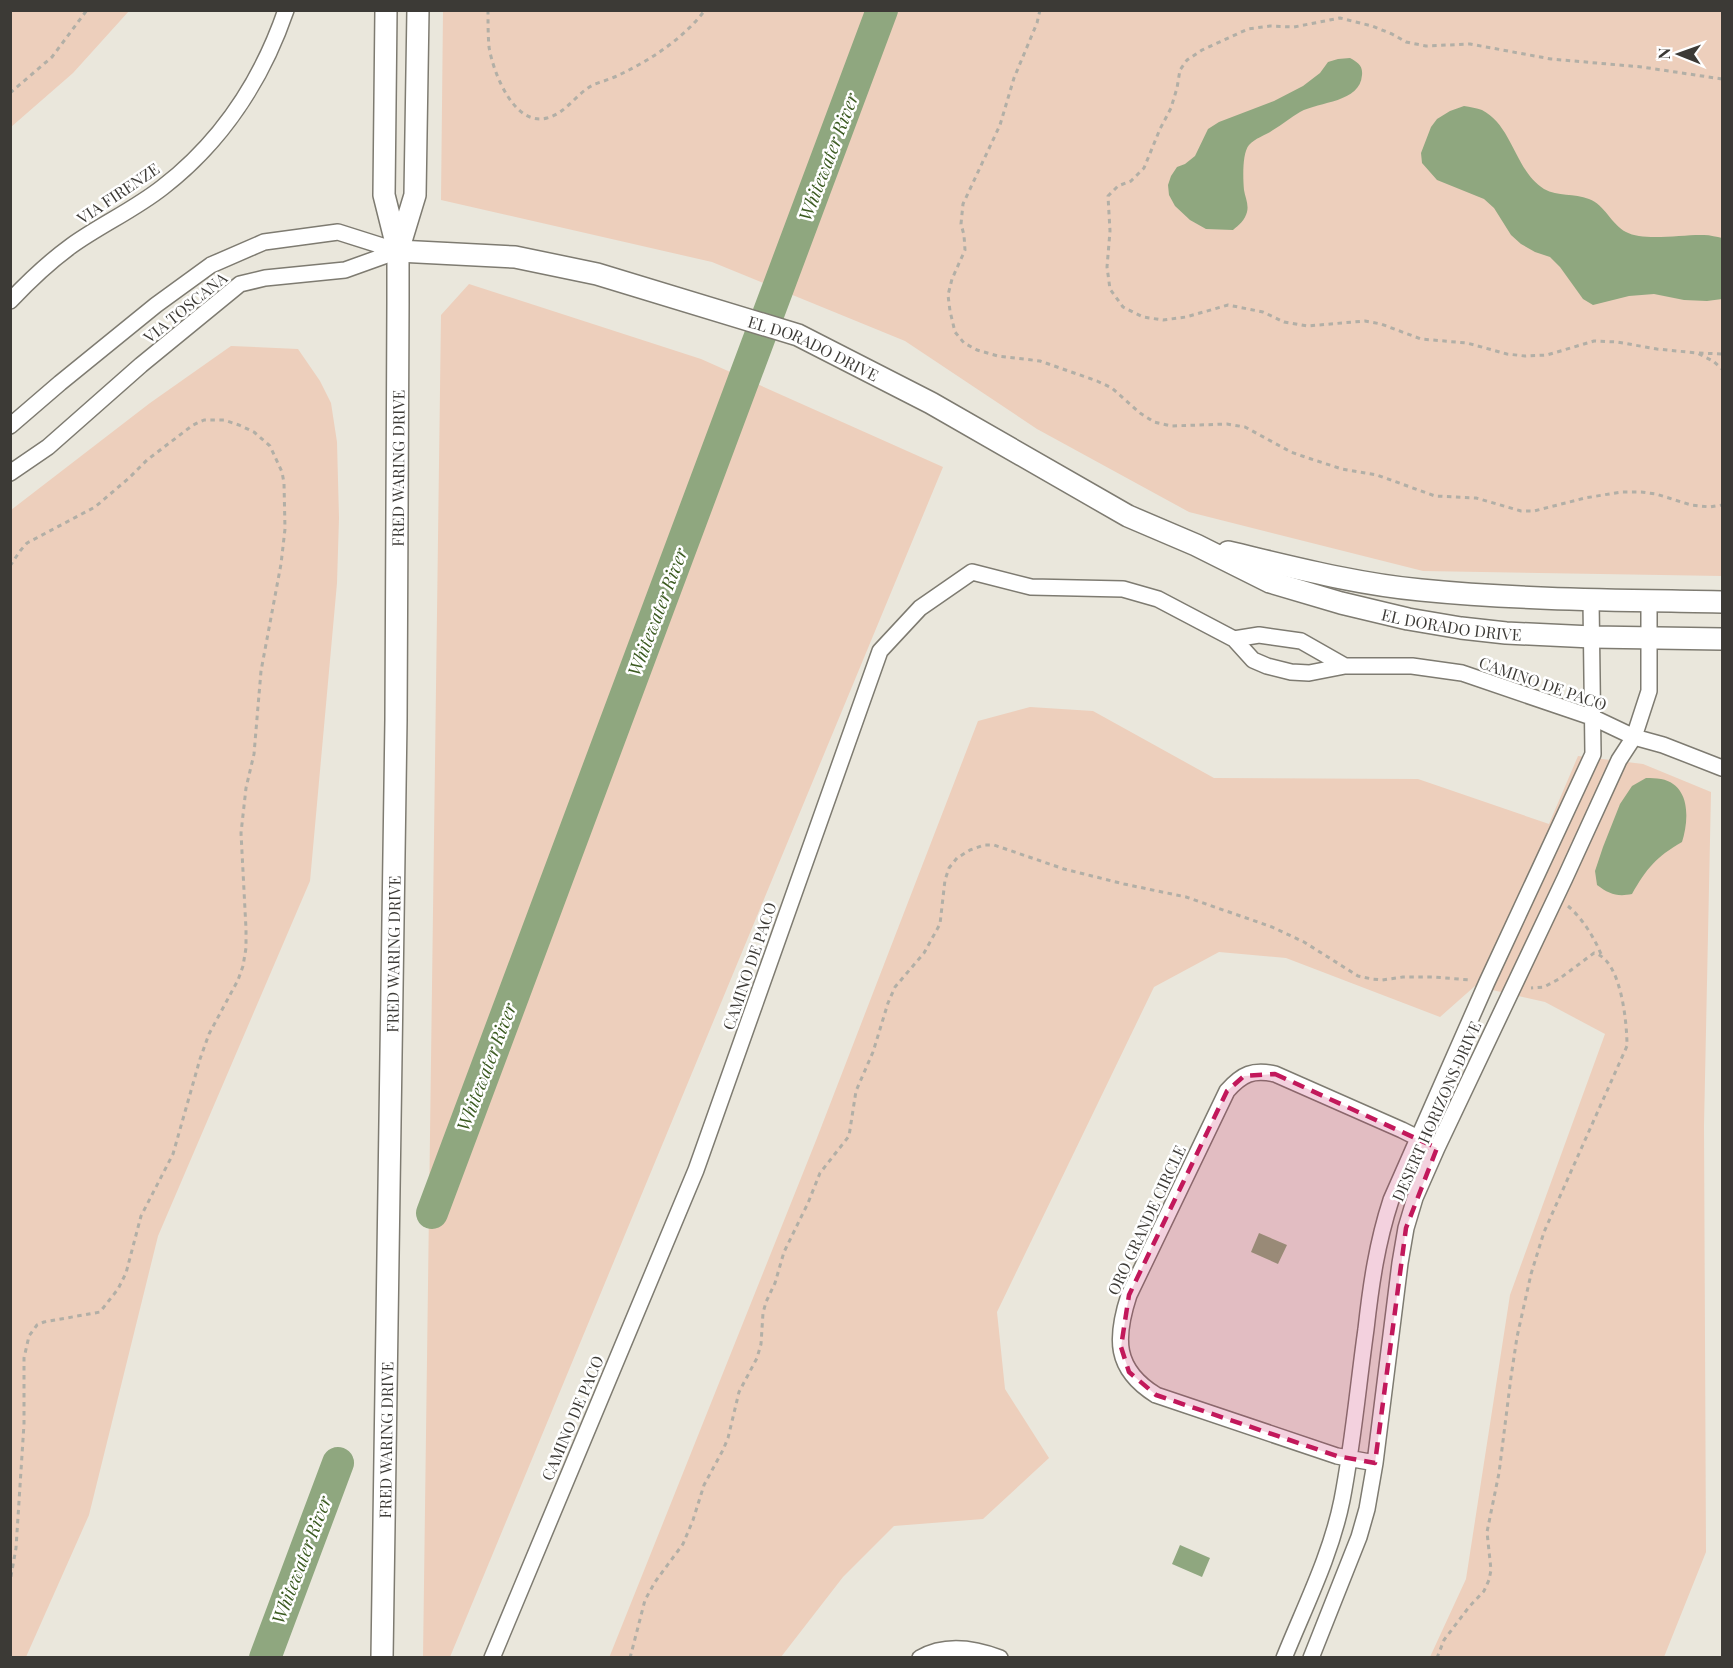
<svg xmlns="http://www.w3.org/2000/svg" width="1733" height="1668" font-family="'Playfair Display',serif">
<rect width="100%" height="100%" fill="#eae7dc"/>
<!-- green -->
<path fill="#edcfbc" d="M11,10H129V11L73,73L11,127Z
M443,11H1722V576L1423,571L1189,512L1037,429L905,341L712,262L441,200Z
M469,284L701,359L943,467L450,1657L423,1658L441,315Z
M231,346L298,349L320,381L331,403L337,442L339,518L337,583L310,881L158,1236L89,1515L26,1657H11V510L150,403Z
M1030,707L1093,711L1214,778L1418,779L1549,824L1578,756L1643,764L1711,792L1704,1126L1706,1552L1664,1657H1430L1466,1579L1510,1295L1605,1034L1545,1002L1475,986L1440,1017L1286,958L1219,952L1154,987L997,1312L1005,1389L1049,1458L983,1519L894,1526L843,1577L781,1657L609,1658L817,1138L978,721Z"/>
<!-- water -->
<path fill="#8fa77f" d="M1350,58C1357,62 1363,65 1362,75C1360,103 1320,101 1300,112C1291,117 1282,125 1273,130C1266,135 1255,138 1249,145C1242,153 1243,179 1244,190C1245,197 1249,204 1247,212C1245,220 1239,225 1233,230L1206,229L1190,220L1175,206L1169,195L1168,185L1171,176L1177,167L1185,164L1195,156L1208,129L1219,122L1274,101L1303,86L1320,73L1328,62L1338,59Z
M1464,106C1470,107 1477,108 1482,110C1513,126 1515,171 1544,189C1558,197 1574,193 1589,199C1605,205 1611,224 1626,232C1644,242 1684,234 1704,235C1710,235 1717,237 1722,238V299L1707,301L1684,300L1654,294L1629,296L1593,305L1583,299L1560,267L1550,257L1535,252L1521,244L1511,235L1494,208L1484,199L1437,180L1422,163L1421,153L1431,127L1437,119L1450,111Z
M1646,778C1651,778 1656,778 1661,779C1691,785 1689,820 1682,842C1656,857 1647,868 1632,894C1617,897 1609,894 1597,885L1595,871L1603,847L1620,804L1632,786Z
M1259,1233L1287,1245L1278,1264L1251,1252Z
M1180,1545L1210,1558L1202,1577L1172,1564Z"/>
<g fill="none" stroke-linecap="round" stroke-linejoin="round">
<!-- river -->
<path stroke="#8fa77f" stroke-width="32" d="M432,1213L882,10
M265,1658L338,1463"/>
<defs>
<path id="street" d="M10,301C29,281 49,262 71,246C100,225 134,210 163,187C221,142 262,80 286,10
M10,426L60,383L156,305L211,265L264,242L338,232L398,251
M10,473L48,447L141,365L240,284L265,278L345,270L398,251
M1234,639L1259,635L1301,641L1345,666
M1375,1463L1337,1456L1156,1395C1114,1369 1115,1338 1129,1295L1227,1091C1242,1074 1253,1069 1275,1074L1402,1130L1426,1142
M492,1658L696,1170L880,651L920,608L972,572L1031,587L1123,589L1158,599L1234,639L1253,660L1267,666L1291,672L1309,673L1345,666H1412L1462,673L1594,718L1634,737L1663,745L1722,768
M920,1658C946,1643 974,1648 1000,1658
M1284,1658C1305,1606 1331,1555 1342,1500C1353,1444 1358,1386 1366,1329C1371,1284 1377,1243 1391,1200L1487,982L1593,754L1591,600
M1311,1658L1359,1537L1367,1509L1375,1463L1400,1263L1406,1228L1415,1198L1437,1148L1565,878L1619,760L1634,737L1649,691V600"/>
<g id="secondary">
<path id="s1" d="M398,251L515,257L597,274L798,335L931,403L1128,516L1196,545L1270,582L1341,603L1408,619L1461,628L1506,633L1592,637L1722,639"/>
<path d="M398,251L415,195L418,10"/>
<path d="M1228,552C1292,567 1356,584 1421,590C1521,600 1622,600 1722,602"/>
<path id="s2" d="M382,1658L396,720L398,303V251L384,195L386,10"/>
</g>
</defs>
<!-- street casing -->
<use href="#street" stroke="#7e7b71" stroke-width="18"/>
<!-- secondary casing -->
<use href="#secondary" stroke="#7e7b71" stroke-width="24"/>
<!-- path -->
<path stroke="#b2afa6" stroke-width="3" stroke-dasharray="4.5 4.5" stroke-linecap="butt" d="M488,10C488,23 488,35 489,47C493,72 514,127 547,118C567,113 577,92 595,84C604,81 613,78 621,74C652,59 684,38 705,10
M1040,10L1037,23L1014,78L1000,125L963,204L961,224L964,235L965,250L952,279L948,295L950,311L955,332L964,343L977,350L998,356L1040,361L1097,381L1112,388L1140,413L1154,422L1171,426L1227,424L1245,427L1291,452L1308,458L1342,469L1377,475L1435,496L1476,498L1521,511H1534L1585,498L1621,492H1641L1656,494L1691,505L1710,507L1722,505
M1722,79L1642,67L1551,59L1470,44L1426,46L1406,42L1392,34L1372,26L1340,18L1294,27L1270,26L1248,29L1202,50L1187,60L1180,70L1177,88L1171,108L1160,129L1144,168L1131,181L1118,186L1108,196L1110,231L1107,267L1110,289L1123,307L1143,317L1163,320L1186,317L1228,305L1263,312L1284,322L1307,326L1365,321L1381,324L1421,339L1467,343L1507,354L1525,356L1547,355L1594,341L1617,342L1657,349L1697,353L1713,361L1722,369
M10,93L52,57L87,10
M1699,353L1722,354
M10,566L20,551L27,543L95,507L129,478L147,460L193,425L204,420H224L239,425L254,432L270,446L282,472L284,483L285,529L281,564L261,671L254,754L246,788L241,833L246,929V948L243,966L238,980L209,1034L200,1059L173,1154L141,1216L126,1273L118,1289L100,1312L44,1322L37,1325L29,1336L24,1358V1424L16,1548L10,1582
M1568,906C1582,918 1594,937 1601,954
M630,1658L645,1600L655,1582L683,1544L693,1520L704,1485L723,1450L728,1438L739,1392L757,1358L761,1344L763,1313L766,1302L775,1283L784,1252L808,1203L820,1173L849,1136L856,1091L873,1052L888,1003L895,987L924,953L940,924L945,880L949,868L957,858L970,850L984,845H994L1064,869L1124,884L1186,897L1272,927L1304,942L1358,976L1372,979L1382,980L1403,977H1434L1470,980
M1437,1658L1444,1640L1469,1607L1484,1591L1489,1580L1491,1570L1487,1532L1499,1473L1511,1377L1517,1337L1531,1274L1544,1232L1627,1046C1627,1022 1621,959 1594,953L1559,979L1544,987L1531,988"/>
<!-- street -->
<use href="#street" stroke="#fff" stroke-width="15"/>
<!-- secondary -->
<use href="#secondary" stroke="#fff" stroke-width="21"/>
</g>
<!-- marked area -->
<path fill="#c2185b" fill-opacity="0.2" stroke="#c2185b" stroke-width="4.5" stroke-dasharray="12 8" stroke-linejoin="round" d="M1275,1074L1437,1148L1406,1228L1375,1463L1337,1456L1156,1395L1129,1372L1121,1347L1129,1295L1227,1091L1244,1076Z"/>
<g text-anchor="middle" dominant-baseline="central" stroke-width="5" stroke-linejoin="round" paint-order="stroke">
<!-- street labels -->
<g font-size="16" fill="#3c3a36" stroke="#fff">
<text transform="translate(118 193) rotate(-34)">VIA FIRENZE</text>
<text transform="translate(185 307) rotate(-39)">VIA TOSCANA</text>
<text stroke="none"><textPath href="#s1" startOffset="430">EL DORADO DRIVE</textPath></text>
<text stroke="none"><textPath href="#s2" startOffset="1190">FRED WARING DRIVE</textPath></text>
<text stroke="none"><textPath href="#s1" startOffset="1131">EL DORADO DRIVE</textPath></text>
<text transform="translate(1543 683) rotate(19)">CAMINO DE PACO</text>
<text stroke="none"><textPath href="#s2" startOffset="704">FRED WARING DRIVE</textPath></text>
<text transform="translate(749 966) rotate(-71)">CAMINO DE PACO</text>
<text transform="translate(1436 1111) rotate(-66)">DESERT HORIZONS DRIVE</text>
<text transform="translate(1146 1220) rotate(-65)">ORO GRANDE CIRCLE</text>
<text transform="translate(572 1418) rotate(-67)">CAMINO DE PACO</text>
<text stroke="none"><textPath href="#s2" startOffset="218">FRED WARING DRIVE</textPath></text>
</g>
<!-- water labels -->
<g font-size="18" font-style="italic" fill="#3b5a20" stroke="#fff">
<text transform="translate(828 157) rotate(-69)">Whitewater River</text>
<text transform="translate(657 612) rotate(-69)">Whitewater River</text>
<text transform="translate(486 1067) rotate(-69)">Whitewater River</text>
<text transform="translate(301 1560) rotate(-69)">Whitewater River</text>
</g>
</g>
<!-- border -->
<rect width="1733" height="1668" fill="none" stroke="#3c3a36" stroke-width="24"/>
<!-- north arrow -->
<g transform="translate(1679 54) rotate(271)" stroke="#ffffff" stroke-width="4.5" paint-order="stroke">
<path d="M0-4.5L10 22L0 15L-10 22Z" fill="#3c3a36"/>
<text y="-9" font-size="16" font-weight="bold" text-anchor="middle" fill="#3c3a36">N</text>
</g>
</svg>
